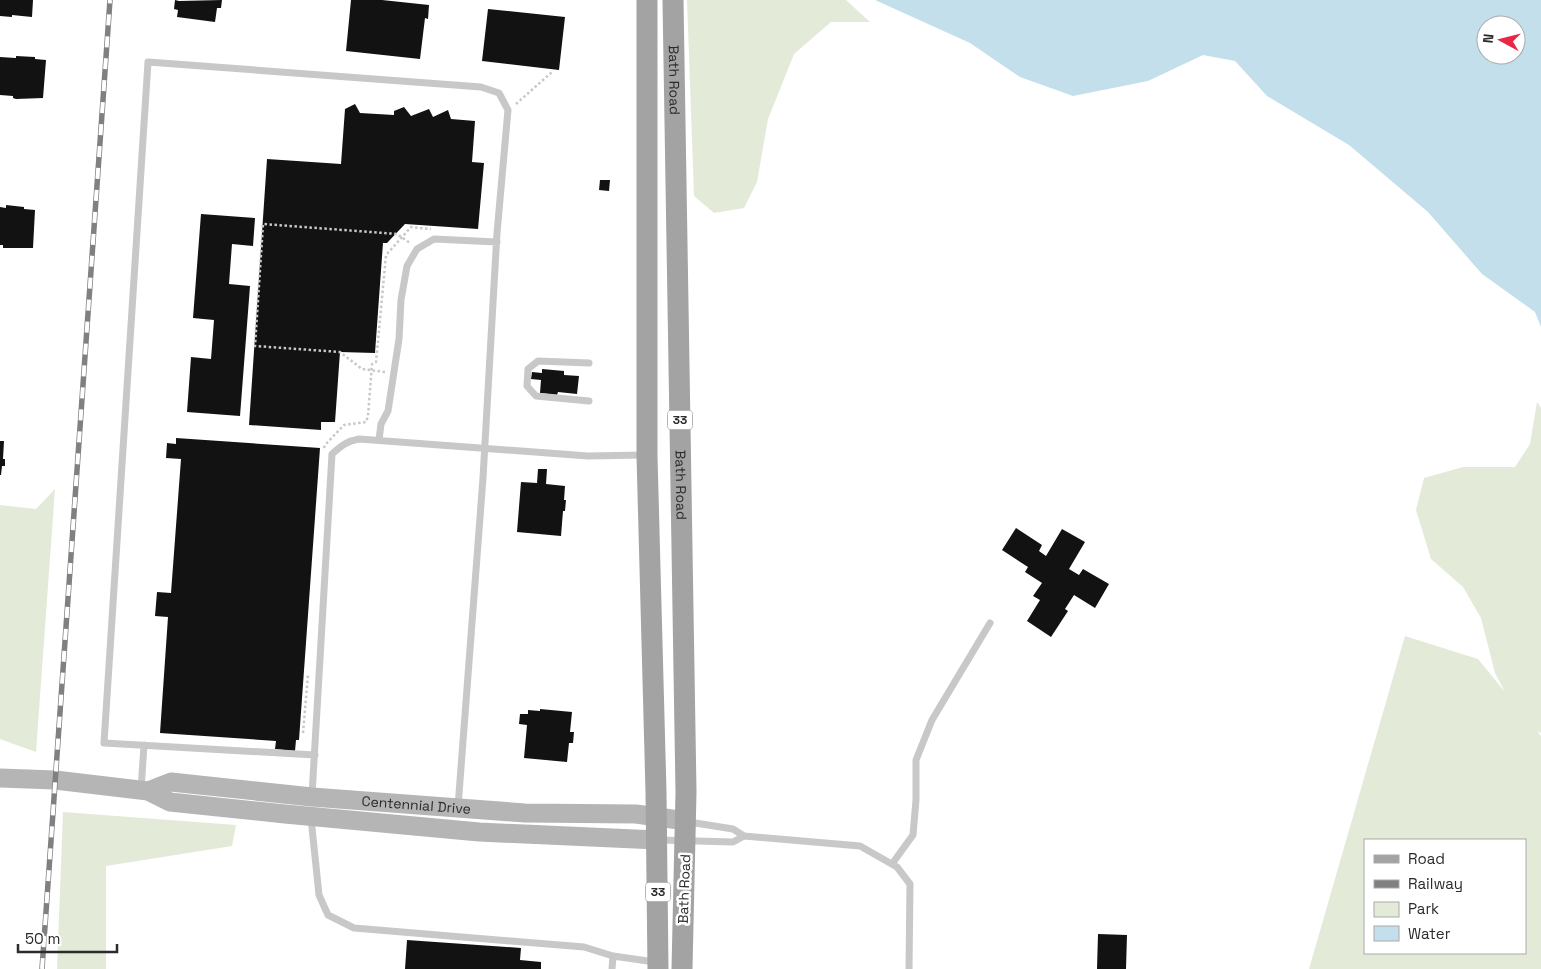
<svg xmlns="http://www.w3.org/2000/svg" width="1541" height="969" font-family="'Space Grotesk',sans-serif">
<rect width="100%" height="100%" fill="#fff"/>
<!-- green -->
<path fill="#e3ead8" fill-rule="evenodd" d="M687,0H846L870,22H831L794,54L768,119L757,182L744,208L714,213L694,196Z
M1537,402L1541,408V733L1537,731L1541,736V969H1309L1405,636L1478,659L1505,692L1495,673L1481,618L1463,587L1431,559L1416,510L1424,478L1463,467H1515L1530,444ZM1525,840V953H1365V840Z
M55,489L36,752L0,739V505L36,509Z
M63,812L236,825L232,846L106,866V969H57Z"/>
<!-- water -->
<path fill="#c3dfeb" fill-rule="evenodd" d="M875,0H1541V327L1535,312L1482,274L1428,212L1349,145L1267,96L1235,61L1203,55L1148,81L1073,96L1020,77L970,43ZM1486,25H1516V55H1486Z"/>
<!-- building -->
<path fill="#121212" d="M0,0H33L32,17L12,15V17L0,16Z
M175,0L179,1L222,0L221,8H217L215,22L177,17L178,10L174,9Z
M351,0H382L429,5L428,19L425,18L420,59L346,51Z
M488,9L565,17L559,70L482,61Z
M16,56L35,57V59L46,60L43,98L16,99L13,98V96L0,95V57L16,58Z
M355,104L360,113L394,115V111L404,107L411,116L429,109L433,117L448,110L451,119L475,121L472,162L484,163L478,229L405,224L387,243H383L375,353L340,352L335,422H321V430L249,425L267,159L341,164L345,109Z
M600,180H610L609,191L599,190Z
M6,205L24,207V209L35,210L33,248H3V245H0V207L6,208Z
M201,214L255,218L253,246L232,244L229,284L250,286L240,416L187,412L191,357L211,359L214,320L193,318Z
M542,369L564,371V375L579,376L577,394L558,392L557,395L540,393L541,380L531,379L532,372L542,373Z
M176,438L320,448L299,740H296L295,751L275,749L276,741L160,733L168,617L155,616L157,592L171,593L181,459L166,458L167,443L176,444Z
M0,441H4L3,459H5V466H2L1,475H0Z
M538,469H547L546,484L565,486L564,500H566L565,511H563L561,536L517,532L521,482L537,483Z
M1016,528L1042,545L1039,551L1046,556L1062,529L1085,542L1069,569L1079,575L1083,569L1109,584L1095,608L1074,595L1065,609L1068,611L1051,637L1027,621L1040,600L1033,596L1042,583L1025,572L1028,567L1002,550Z
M540,709L572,712L570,732H574L573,743H569L567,762L524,758L527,725L519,724L520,714H528V710L540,711Z
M1098,934L1127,935L1126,969H1097Z
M407,940L521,948L520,960L541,962V969H405Z"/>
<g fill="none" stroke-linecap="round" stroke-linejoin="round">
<!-- path -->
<path stroke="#c8c8c8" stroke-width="2.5" stroke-dasharray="2.5 2.5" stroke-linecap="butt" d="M516,104L552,72
M385,372L362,369L340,352L255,346L263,224L397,234L410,243
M324,448L325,445L344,425L366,422L368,416L372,364L376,362L386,255L411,227L431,229
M303,733L308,675"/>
<!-- lane -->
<path stroke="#c8c8c8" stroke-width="7" d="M589,401L536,396L527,386L528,369L538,361L589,363
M379,440L381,424L388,411L399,339L401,300L407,266L417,249L434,239L497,242
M315,755L104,743L148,62L481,87L499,93L508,110L497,233L483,478L458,807
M141,790L144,745
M312,795L332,454C341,446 347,441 359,439L588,456L644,455
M311,818L319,895L328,915L354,928L584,947L613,956L655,962
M689,822L733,829L744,836L860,846L897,867L910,884L909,969
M659,840L733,842L744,836
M892,864L913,835L916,800V760L932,720L990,623
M612,969L613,956"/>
<!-- secondary -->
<g stroke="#b5b5b5" stroke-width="19">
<path d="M0,778L55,780L148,791L170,802L285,814L479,832L657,840"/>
<path id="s1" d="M148,791L171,782L312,797L525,813L636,814L686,821"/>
</g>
<!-- primary -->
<g stroke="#a3a3a3" stroke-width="21">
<path d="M647,0V456L656,792L658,969"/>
<path id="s2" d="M673,0L686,792L682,969"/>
</g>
<defs>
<path id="rail" d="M42,969L110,0"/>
</defs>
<!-- rail casing -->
<use href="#rail" stroke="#808080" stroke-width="5.5"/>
<!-- rail -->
<use href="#rail" stroke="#fff" stroke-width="4" stroke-dasharray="11" stroke-linecap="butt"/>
</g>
<g text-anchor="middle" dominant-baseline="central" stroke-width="5" stroke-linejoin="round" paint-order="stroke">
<!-- shield labels -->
<g fill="#fff" stroke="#6b6b6b" stroke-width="1">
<rect x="667.5" y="410.5" width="25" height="19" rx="4"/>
<rect x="645.5" y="882.5" width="25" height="19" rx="4"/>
</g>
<g font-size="12" font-weight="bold" fill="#2b2b2b">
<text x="680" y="420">33</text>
<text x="658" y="892">33</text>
</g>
<!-- street labels -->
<g font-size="14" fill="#2b2b2b" stroke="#fff">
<text stroke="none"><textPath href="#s2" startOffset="80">Bath Road</textPath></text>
<text stroke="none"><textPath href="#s2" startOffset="485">Bath Road</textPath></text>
<text stroke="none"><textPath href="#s1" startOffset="271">Centennial Drive</textPath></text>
<text transform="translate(684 889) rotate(-88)">Bath Road</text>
</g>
</g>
<!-- legend -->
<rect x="1364" y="839" width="162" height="115" fill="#ffffff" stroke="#aaaaaa"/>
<rect x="1374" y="855" width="25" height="8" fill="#a3a3a3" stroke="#aaaaaa"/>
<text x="1408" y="864" font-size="15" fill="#2b2b2b">Road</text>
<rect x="1374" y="880" width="25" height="8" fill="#808080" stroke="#aaaaaa"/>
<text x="1408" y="889" font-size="15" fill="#2b2b2b">Railway</text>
<rect x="1374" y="902" width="25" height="15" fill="#e3ead8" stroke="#aaaaaa"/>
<text x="1408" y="914" font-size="15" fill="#2b2b2b">Park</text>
<rect x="1374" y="926" width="25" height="15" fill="#c3dfeb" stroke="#aaaaaa"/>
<text x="1408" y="939" font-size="15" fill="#2b2b2b">Water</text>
<!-- north arrow -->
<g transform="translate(1501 40) rotate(277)"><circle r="24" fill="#ffffff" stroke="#aaaaaa"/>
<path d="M0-4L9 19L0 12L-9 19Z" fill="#ea2646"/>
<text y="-8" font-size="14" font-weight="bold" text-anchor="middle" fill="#2b2b2b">N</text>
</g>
<!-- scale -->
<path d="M18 944v8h99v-8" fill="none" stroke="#2b2b2b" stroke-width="2.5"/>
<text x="25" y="944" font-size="15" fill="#2b2b2b" stroke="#ffffff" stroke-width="4" paint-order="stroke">50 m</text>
</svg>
